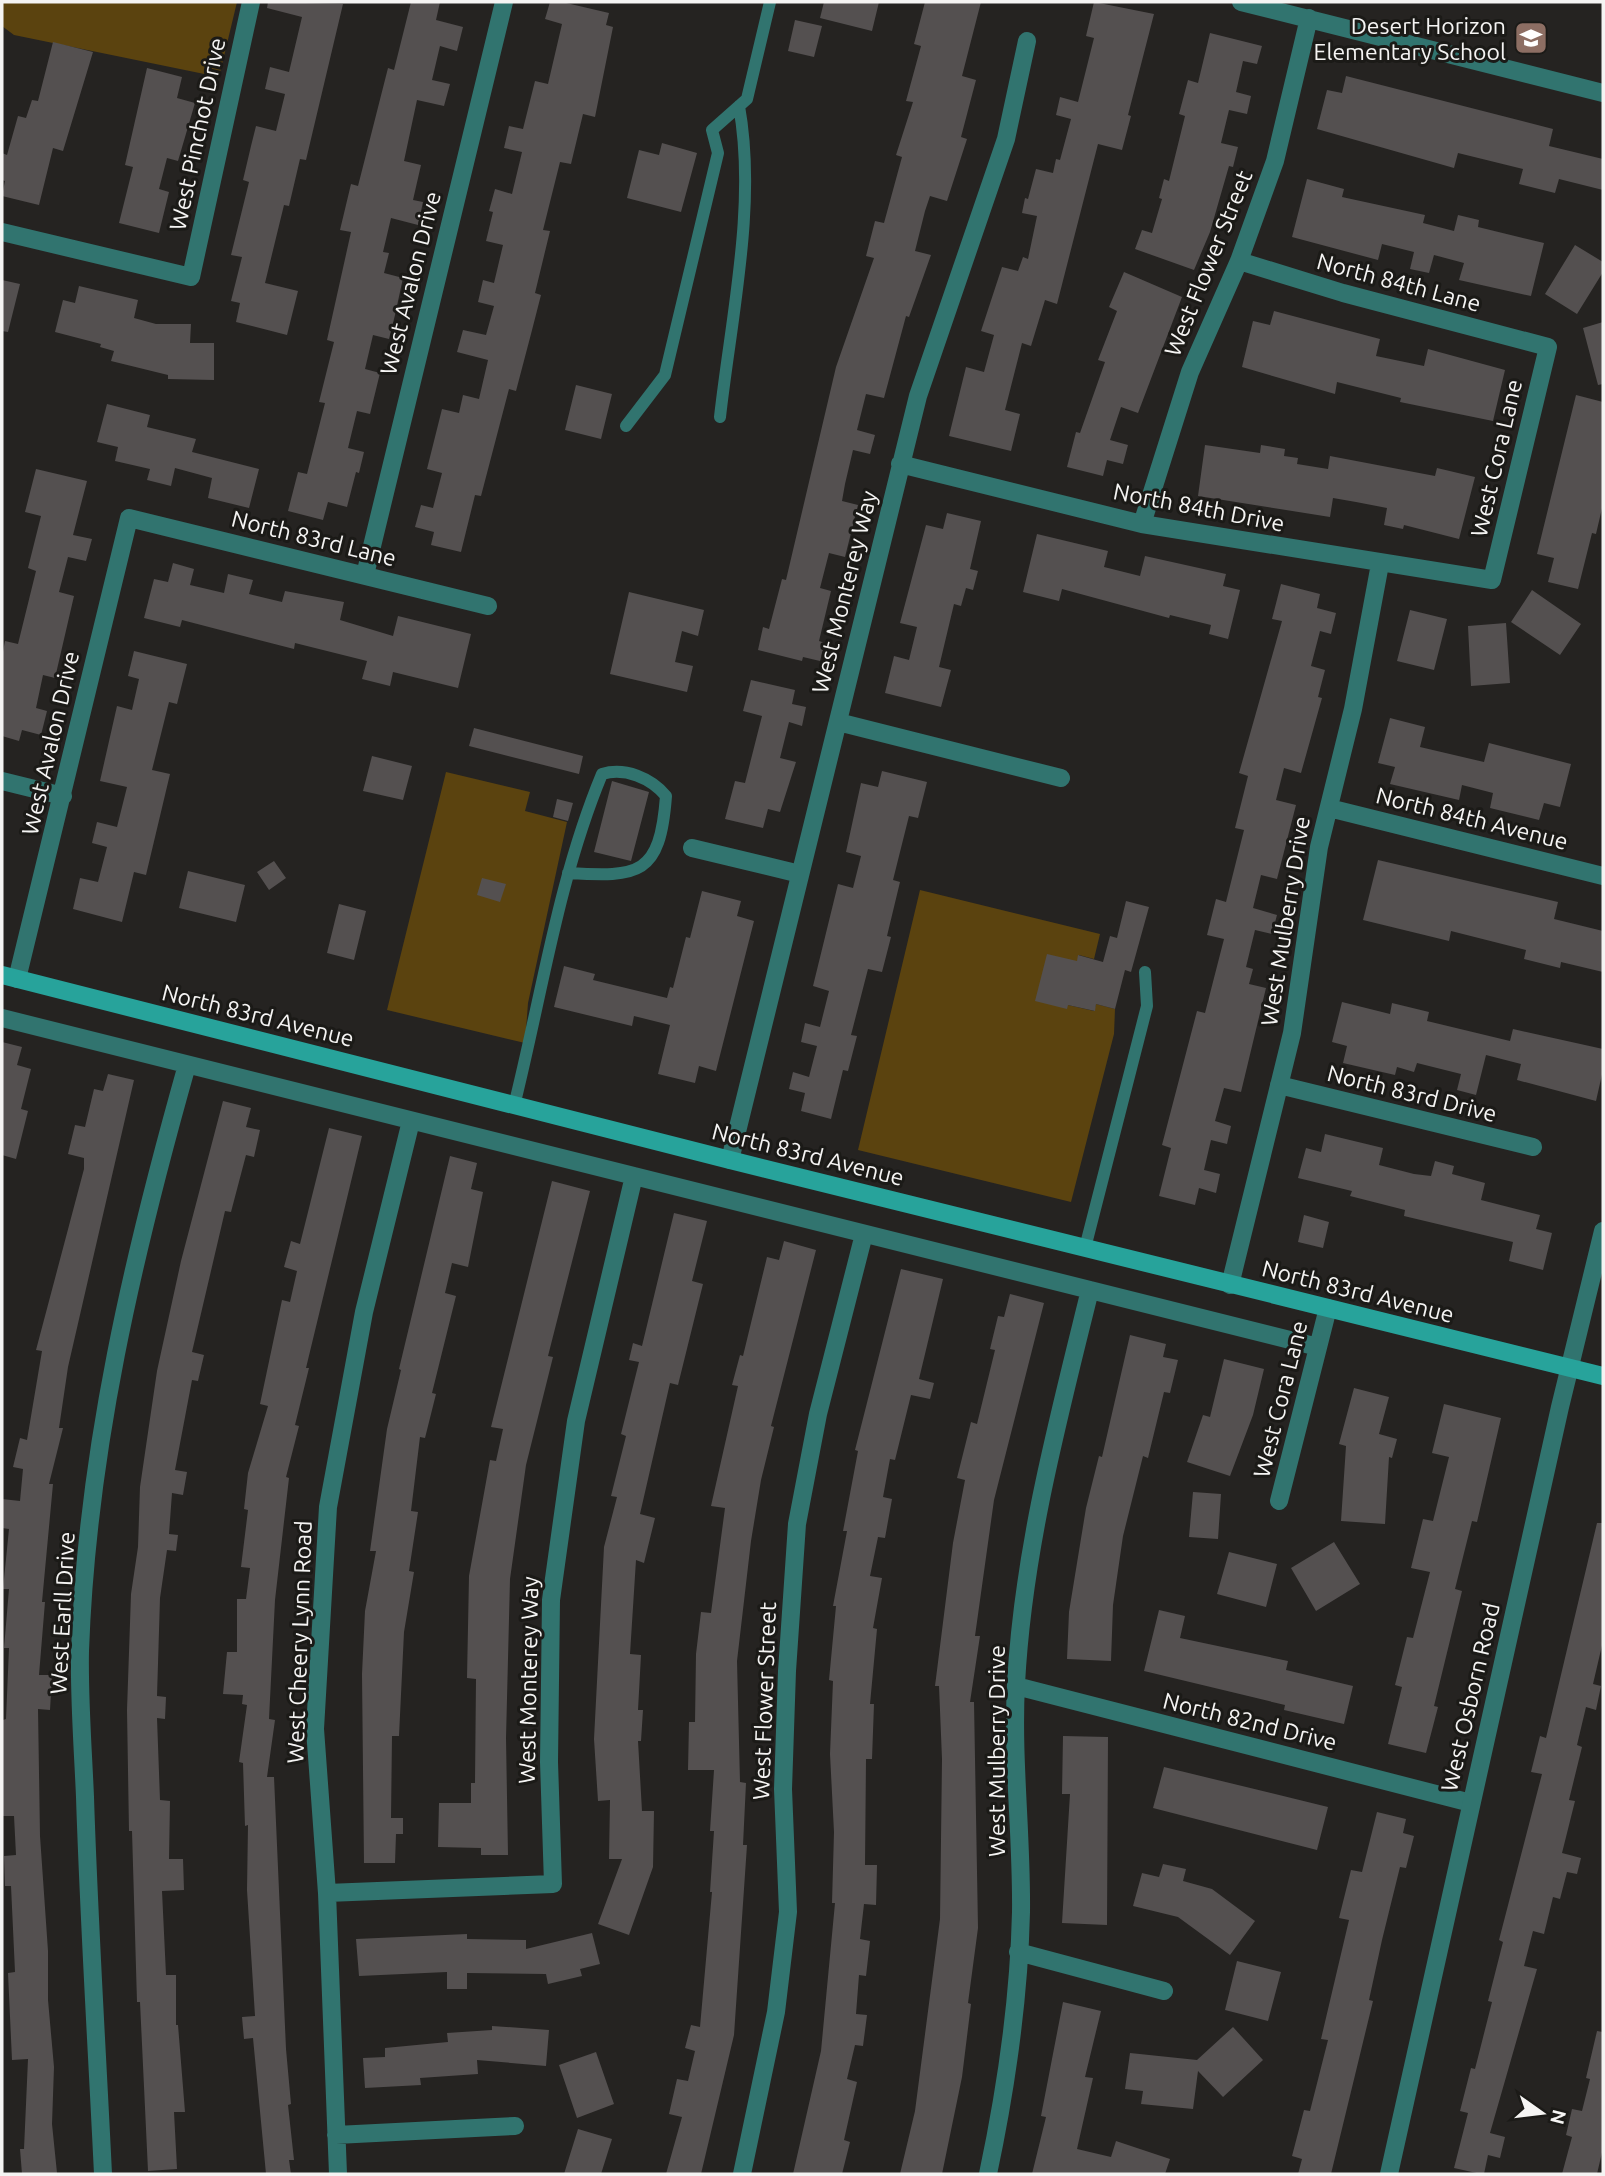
<svg xmlns="http://www.w3.org/2000/svg" width="1605" height="2176" font-family="Ubuntu,sans-serif">
<rect width="100%" height="100%" fill="#252321"/>
<!-- green -->
<path fill="#5b430f" d="M2,2H237L219,77L14,35L2,26Z
M446,772L530,792L525,811L567,822L528,1003L525,1043L387,1010Z
M920,890L1100,934L1094,959L1079,955L1068,1005L1094,1011L1096,1004L1115,1009L1114,1034L1071,1202L858,1150Z"/>
<!-- building -->
<path fill="#545050" d="M268,2L343,4L306,160L300,159L289,206L284,205L265,283L298,291L287,335L236,322L240,303L231,301L242,257L231,255L249,182L243,180L251,146L256,126L276,131L285,94L265,89L270,67L289,72L302,17L267,8Z
M411,2H440L436,20L463,27L457,51L440,46L432,80L450,84L444,106L417,100L404,161L421,165L413,200L423,202L418,225L391,218L383,252L389,253L384,273L403,278L395,315L389,339L373,335L365,369L380,373L370,414L357,411L348,448L364,452L359,473L356,472L347,507L328,502L323,520L288,511L298,472L307,474L325,403L319,402L334,342L327,340L351,232L340,230L351,184L358,186L388,68L394,70Z
M550,2H562L609,13L606,25L613,27L595,117L583,114L571,164L560,162L543,230L550,231L535,293L541,295L531,334L516,391L509,389L481,496L475,495L461,552L431,545L434,532L415,527L421,505L433,508L442,473L427,469L442,409L459,413L463,395L479,399L488,360L457,352L463,330L486,335L494,306L478,302L483,280L494,283L503,245L486,241L493,212L489,211L495,189L512,194L522,152L504,148L509,126L523,129L535,81L548,84L562,24L545,19Z
M824,2H879L872,31L820,18Z
M925,2H981L962,76L976,80L961,137L967,139L947,201L930,196L925,211L915,251L931,255L909,317L906,316L884,398L866,394L857,430L875,435L870,454L853,450L845,484L842,501L858,505L845,557L829,553L820,588L831,591L819,641L825,643L820,661L803,657L802,661L758,650L763,627L769,629L782,579L786,580L836,367L874,258L866,256L875,221L884,223L902,157L896,155L913,102L906,101L921,46L914,44Z
M1094,2L1154,14L1128,115L1131,116L1122,150L1098,144L1057,304L1045,300L1031,346L1022,343L1005,410L1020,414L1011,451L949,436L966,367L984,372L994,335L981,331L1002,267L1018,271L1023,257L1028,259L1037,216L1022,213L1025,198L1028,199L1036,169L1053,173L1056,159L1060,160L1071,119L1056,115L1060,97L1078,102L1094,38L1086,36Z
M795,20L822,26L814,57L788,51Z
M1210,33L1262,46L1257,64L1243,61L1236,92L1251,96L1247,114L1229,110L1221,143L1238,147L1233,167L1229,166L1210,232L1194,270L1135,249L1142,230L1152,233L1162,199L1159,198L1164,179L1169,181L1185,116L1179,114L1188,80L1198,83Z
M53,42L93,52L63,151L53,148L39,205L2,196L5,181L2,180V153L7,155L18,116L26,118L32,100L38,101Z
M147,68L182,77L177,98L195,103L178,161L167,158L159,189L169,192L159,233L119,223L133,167L125,165Z
M1346,76L1553,129L1549,146L1603,159V190L1559,179L1555,193L1519,184L1523,169L1458,153L1454,168L1317,129L1327,90L1342,93Z
M662,143L697,153L681,212L627,198L639,150L659,155Z
M1307,179L1344,189L1342,197L1425,215L1423,223L1454,231L1458,215L1479,220L1478,227L1544,243L1531,296L1459,280L1464,263L1434,255L1429,273L1410,269L1414,252L1382,244L1378,260L1292,237Z
M1575,245L1603,262V272L1577,314L1545,294Z
M1124,272L1182,297L1138,413L1121,407L1110,440L1128,445L1123,464L1107,460L1103,476L1067,467L1076,432L1080,433L1105,362L1098,360L1117,311L1109,307Z
M2,280L20,284L8,332L2,331Z
M79,286L138,300L134,318L156,324H191L190,343H214V380L168,379V375L111,361L114,351L100,347L101,344L55,332L63,300L75,303Z
M1274,311L1380,339L1376,356L1424,366L1428,349L1505,370L1493,421L1400,402L1401,398L1337,382L1335,394L1242,367L1253,321L1270,325Z
M1603,322V384L1598,385L1583,328Z
M576,385L612,394L601,439L565,430Z
M1576,395L1603,402V504L1596,534L1592,533L1578,589L1548,582L1554,558L1537,554Z
M107,404L150,415L147,427L196,439L192,452L259,469L249,508L208,498L212,478L175,468L171,486L147,480L150,469L115,461L118,447L97,442Z
M1205,445L1260,453L1261,445L1285,449L1284,456L1298,458L1297,464L1328,469L1330,456L1435,476L1437,468L1475,477L1459,539L1404,525L1403,529L1384,525L1387,508L1356,502L1333,498L1330,517L1198,496Z
M36,469L87,481L73,535L92,539L86,561L68,557L59,592L74,596L55,678L43,675L36,708L47,711L41,735L22,730L19,741L2,736V657L5,641L18,644L36,571L28,568L41,516L25,512Z
M947,513L981,521L970,569L978,571L973,590L966,588L961,606L954,604L939,667L951,670L941,707L885,693L894,656L909,660L917,627L900,623L926,525L943,529Z
M1037,534L1108,551L1104,567L1140,576L1145,556L1226,574L1223,586L1240,590L1228,639L1209,634L1211,625L1170,615L1169,618L1062,589L1059,601L1023,592Z
M173,563L194,569L190,585L224,593L228,574L253,580L249,594L282,602L285,591L344,602L340,620L393,636L398,616L471,634L458,688L393,672L390,686L362,679L367,661L295,643L294,649L182,620L180,627L144,618L154,579L168,582Z
M1281,584L1320,594L1317,608L1336,613L1331,634L1320,631L1311,666L1325,670L1318,697L1322,698L1301,773L1284,768L1276,800L1296,805L1277,879L1261,875L1253,908L1277,915L1272,934L1255,930L1246,967L1253,969L1249,984L1266,988L1241,1092L1224,1088L1215,1121L1231,1126L1227,1144L1211,1140L1204,1170L1220,1174L1216,1193L1199,1188L1195,1205L1159,1196L1171,1148L1162,1145L1197,1011L1205,1013L1224,939L1207,935L1216,899L1226,902L1244,830L1235,828L1248,776L1239,773L1282,621L1272,619Z
M1532,590L1581,624L1560,655L1511,622Z
M629,592L704,610L698,636L682,631L675,662L693,666L687,692L610,674Z
M1410,610L1447,619L1434,670L1397,661Z
M1506,623L1510,683L1471,686L1468,626Z
M134,651L187,664L177,704L169,702L152,770L170,774L146,875L134,872L122,922L73,909L80,878L98,882L107,847L92,843L97,822L117,827L127,787L100,781L117,706L132,710L139,679L128,676Z
M751,680L795,690L792,704L806,707L802,726L789,722L780,758L796,762L780,812L768,809L763,828L725,819L735,781L745,783L762,716L743,711Z
M1390,718L1425,727L1420,747L1484,762L1489,743L1571,764L1560,807L1544,803L1539,820L1490,808L1493,793L1462,785L1459,800L1390,784L1395,767L1378,763Z
M474,728L583,756L579,774L469,746Z
M372,756L412,766L403,800L363,791Z
M882,771L927,782L918,818L909,816L893,880L900,882L887,936L891,937L882,972L868,969L851,1035L857,1036L848,1071L843,1070L831,1119L801,1111L805,1093L789,1089L793,1072L809,1077L817,1046L801,1042L805,1023L820,1027L829,991L813,986L838,884L853,888L861,856L846,852L861,783L878,787Z
M612,781L649,792L631,861L594,852Z
M557,799L573,803L568,821L553,817Z
M1378,860L1558,902L1554,919L1603,931V972L1561,962L1560,968L1524,959L1526,950L1451,931L1449,941L1363,920Z
M274,861L286,878L269,890L257,872Z
M188,871L245,885L236,922L179,908Z
M482,878L506,884L500,902L477,895Z
M702,891L741,901L737,916L754,921L716,1071L699,1066L695,1083L658,1074L670,1025L634,1016L632,1026L554,1007L564,966L595,974L593,980L667,998L670,987L673,988L686,937L690,938Z
M1126,901L1149,907L1131,972L1125,970L1115,1009L1096,1004L1095,1011L1068,1005L1067,1009L1035,1001L1047,954L1077,961L1078,955L1103,962L1110,936L1117,938Z
M339,904L366,911L354,960L327,953Z
M1342,1002L1390,1014L1392,1003L1429,1012L1427,1021L1510,1041L1513,1029L1603,1049V1070L1596,1101L1517,1080L1521,1064L1486,1055L1476,1095L1457,1090L1461,1074L1417,1063L1414,1072L1397,1067L1395,1075L1343,1063L1347,1046L1332,1042Z
M2,1042L22,1047L17,1065L31,1069L21,1109L28,1111L16,1159L2,1155Z
M108,1074L134,1080L68,1367L59,1428H63L49,1484H53L42,1602H45L39,1675H52L50,1710L38,1709L40,1836L48,1951V2000L54,2067L52,2124L57,2173L22,2174L20,2149H24L28,2059L12,2060L8,1973L15,1972L11,1886H5L4,1856L16,1855L14,1816H2L3,1720L6,1719L9,1648H4L9,1589H3L9,1529L2,1528V1499L20,1501L23,1469L13,1467L20,1438L27,1440L42,1351L36,1350L84,1169V1158L68,1154L75,1125L85,1127L94,1089L103,1091Z
M223,1101L251,1108L246,1127L260,1130L254,1157L246,1155L231,1212L225,1211L192,1352L204,1355L198,1381L192,1380L175,1470L187,1472L183,1495L172,1493L169,1534L178,1535L176,1551L167,1550L160,1598L157,1696L166,1697L165,1719L157,1718L160,1800L170,1801L169,1859H183L184,1890L162,1891L166,1975H176V2025H178L185,2112H174L177,2169L148,2171L140,2002H137L132,1831H129L127,1710L131,1594L138,1547L140,1487L157,1371L181,1261Z
M329,1128L362,1136L306,1368H309L295,1425L299,1426L286,1477L289,1478L275,1600L269,1719L275,1720L267,1777H274L286,2049L291,2104L288,2105L294,2160H289L291,2174H266L253,2038L244,2039L242,2017L255,2016L247,1890L248,1825L245,1826L243,1763L239,1762L247,1705L242,1704L243,1695L223,1694L227,1652H237V1599H246L250,1568L241,1567L248,1510L244,1509L248,1473L268,1406L260,1404L282,1300L290,1302L297,1271L284,1267L291,1241L300,1244Z
M1325,1134L1383,1148L1379,1165L1414,1174L1431,1176L1435,1161L1454,1166L1452,1174L1485,1183L1481,1200L1540,1215L1536,1229L1552,1233L1543,1270L1509,1261L1513,1242L1404,1216L1405,1210L1350,1196L1352,1191L1298,1178L1306,1148L1321,1152Z
M450,1156L477,1163L471,1189L483,1192L468,1267L452,1263L445,1293L456,1296L432,1393L436,1394L425,1438L420,1437L411,1511L418,1512L409,1571L414,1572L404,1632L399,1736H392L391,1818H403V1834H396L395,1863H364L362,1674L365,1611L376,1551H370L387,1429L401,1370L399,1369Z
M552,1181L590,1191L548,1356L553,1357L526,1465L510,1579L506,1738L508,1855H481V1848L438,1847L439,1803H471V1783H475L476,1679L467,1678L469,1576L490,1460L496,1461L503,1429L491,1427Z
M674,1213L707,1221L692,1281L703,1284L678,1385L670,1383L640,1514L655,1518L644,1563L636,1560L630,1654L641,1655L638,1710H643L641,1741H638L642,1811H654L653,1867L629,1935L598,1924L622,1859H609L610,1800L598,1801L594,1739L604,1547L617,1497L611,1496L626,1436L621,1434L639,1362L629,1360L633,1343L642,1346Z
M1304,1215L1329,1222L1323,1248L1298,1242Z
M784,1241L816,1250L771,1426L774,1427L761,1480L751,1541L737,1661L740,1782L746,1783L743,1845H747L734,2035L701,2174H666L682,2117L669,2114L677,2079L688,2081L695,2051L685,2048L691,2025L700,2027L712,1892H710L714,1831H710L714,1770H688L689,1722H695L696,1654L701,1612L711,1613L725,1508L711,1506L738,1386L732,1385L740,1355L743,1356L767,1257L779,1260Z
M901,1269L943,1279L919,1379L934,1383L930,1399L911,1395L895,1460L890,1459L883,1497L892,1499L885,1538L878,1537L870,1576L882,1578L873,1628L877,1629L870,1704H874L872,1759H866L865,1865H877L876,1905L864,1904L860,1939L870,1941L866,1976L859,1975L856,2014L867,2015L863,2046L855,2045L847,2079L857,2082L844,2140L850,2142L842,2174H793L821,2051L835,1903H832L834,1832L830,1754L833,1681L829,1680L836,1606H833L847,1531H843L858,1451L855,1450Z
M1010,1294L1044,1303L994,1500L975,1636H980L970,1702H974L978,1928L968,2003L971,2004L962,2077L942,2174H900L915,2111L940,1919L942,1759L939,1686H935L953,1543L965,1480L957,1478L971,1422L977,1424L995,1350L990,1349L998,1316L1004,1317Z
M1130,1335L1166,1344L1163,1357L1178,1360L1170,1393L1164,1392L1148,1458L1143,1456L1123,1536L1113,1605L1111,1661L1067,1659L1069,1612L1086,1508L1099,1456L1102,1457Z
M1224,1359L1264,1369L1253,1415L1230,1476L1187,1462L1203,1415L1210,1417Z
M1354,1388L1389,1397L1379,1434L1397,1439L1392,1458L1389,1457L1385,1524L1341,1521L1346,1446L1339,1444Z
M1444,1404L1501,1418L1477,1522L1472,1521L1455,1589L1462,1591L1434,1706L1438,1707L1426,1753L1388,1744L1402,1687L1395,1685L1407,1637L1413,1638L1430,1572L1411,1568L1423,1519L1433,1521L1449,1457L1432,1453Z
M1193,1492L1221,1494L1218,1539L1189,1537Z
M1597,1523H1603V1641L1593,1684L1601,1686L1596,1710L1586,1707L1577,1745L1582,1747L1569,1800L1575,1801L1562,1853L1581,1858L1577,1874L1567,1872L1560,1899L1553,1897L1544,1934L1533,1931L1524,1966L1537,1969L1490,2133L1505,2137L1500,2158L1488,2155L1484,2174H1481L1454,2168L1468,2113L1460,2111L1471,2068L1475,2069L1492,2002L1488,2001L1503,1942L1499,1940L1542,1774L1531,1772L1540,1736L1546,1738Z
M1334,1542L1360,1584L1316,1611L1291,1568Z
M1229,1552L1277,1564L1266,1607L1217,1594Z
M1159,1610L1185,1616L1180,1638L1288,1661L1286,1670L1353,1686L1344,1724L1284,1710L1285,1705L1144,1671Z
M1063,1736L1108,1737L1107,1925L1062,1923L1070,1794H1062Z
M1164,1767L1328,1807L1317,1850L1153,1808Z
M1377,1812L1406,1819L1403,1833L1414,1836L1406,1868L1400,1867L1382,1940L1369,2000L1373,2001L1331,2174H1298L1302,2159L1292,2156L1304,2110L1310,2111L1328,2040L1321,2039L1349,1920L1339,1918L1351,1870L1362,1872Z
M1163,1864L1186,1869L1183,1881L1212,1889L1255,1921L1230,1955L1178,1917L1133,1906L1142,1873L1159,1877Z
M592,1933L600,1964L580,1969L582,1976L548,1984L546,1974L467,1973V1989H447V1972L359,1976L356,1939L467,1934V1939L526,1940V1949Z
M1237,1961L1281,1972L1268,2021L1225,2010Z
M1063,2002L1101,2011L1085,2077L1093,2078L1077,2149L1111,2157L1116,2141L1170,2159L1165,2174H1032L1046,2117L1041,2116Z
M492,2026L549,2030L546,2066L477,2060L478,2074L420,2078L421,2085L365,2088L363,2058L385,2057V2048L448,2042L447,2033L492,2030Z
M1233,2027L1263,2060L1223,2097L1198,2071L1193,2109L1141,2104L1143,2091L1125,2089L1130,2053L1197,2060Z
M1597,2031L1603,2032V2148L1597,2174H1562L1572,2137L1566,2135L1572,2109L1582,2111L1590,2079L1586,2078Z
M596,2052L614,2104L577,2118L559,2065Z
M578,2129L612,2139L601,2174H564Z"/>
<g fill="none" stroke-linecap="round" stroke-linejoin="round">
<!-- service -->
<path stroke="#31746f" stroke-width="12" d="M720,417C731,318 757,204 739,106
M626,426L665,375L718,153L712,130L747,99L770,2
M514,1106C542,994 558,880 602,774C625,767 651,778 666,796C660,876 639,877 568,873
M1085,1248L1147,1006L1145,972"/>
<!-- minor -->
<path stroke="#31746f" stroke-width="18" d="M1241,2L1603,93
M2,232L191,277L251,2
M900,464L1142,524L1492,580L1548,347L1343,293L1239,261
M1142,524L1190,372L1239,261L1275,161L1309,18
M365,575L504,2
M838,722L1061,778
M2,781L63,796
M1329,808L1603,876
M692,848L800,874
M17,979L129,518L488,606
M2,1018L1318,1347
M1279,1085L1533,1147
M730,1160L918,396L1006,139L1027,41
M1230,1285L1292,1033L1319,847L1353,709L1380,564
M1279,1501L1328,1308
M1016,1686L1471,1803
M327,1893L553,1884L549,1762L551,1600L576,1421L634,1176
M1018,1952L1164,1991
M336,2135L515,2126
M103,2174C97,2049 89,1923 85,1797C83,1749 79,1699 80,1651C87,1451 133,1256 187,1065
M338,2174L327,1893L315,1729L328,1507L364,1312L411,1121
M742,2174L776,2012L788,1912L783,1789L787,1671L797,1524L818,1414L864,1234
M988,2174C1006,2089 1019,2000 1021,1912C1022,1836 1012,1760 1016,1684C1023,1550 1058,1420 1090,1290"/>
<!-- tertiary -->
<path stroke="#31746f" stroke-width="18" d="M1389,2174L1560,1407L1603,1231"/>
<!-- secondary -->
<path stroke="#27a39b" stroke-width="18" d="M2,975L730,1160L1603,1376"/>
</g>
<!-- icons -->
<defs>
<symbol id="school-square" viewBox="-11 -11 22 22"><rect x="-9" y="-9" width="18" height="18" rx="4" fill="#8d6e63" stroke="#1b1a17"/><path d="M0-5L7-2L0 1L-7-2ZM-4 1L0 2.5L4 1V4Q0 6-4 4Z" fill="#fff"/></symbol>
</defs>
<g fill-rule="evenodd">
<use href="#school-square" x="1512" y="19" width="38" height="38"/>
</g>
<g text-anchor="middle" dominant-baseline="central" stroke-width="6" stroke-linejoin="round" paint-order="stroke">
<!-- poi labels -->
<g font-size="23" fill="#f5f4f3" stroke="#1b1a17" text-anchor="end">
<text x="1506" y="25">Desert Horizon<tspan x="1506" dy="26">Elementary School</tspan></text>
</g>
<!-- street labels -->
<g font-size="23" fill="#f5f4f3" stroke="#1b1a17">
<text transform="translate(197 134) rotate(-78)">West Pinchot Drive</text>
<text transform="translate(1208 263) rotate(-68)">West Flower Street</text>
<text transform="translate(1399 282) rotate(15)">North 84th Lane</text>
<text transform="translate(410 283) rotate(-76)">West Avalon Drive</text>
<text transform="translate(1496 458) rotate(-77)">West Cora Lane</text>
<text transform="translate(1199 507) rotate(11)">North 84th Drive</text>
<text transform="translate(314 538) rotate(14)">North 83rd Lane</text>
<text transform="translate(844 592) rotate(-76)">West Monterey Way</text>
<text transform="translate(50 743) rotate(-77)">West Avalon Drive</text>
<text transform="translate(1472 818) rotate(14)">North 84th Avenue</text>
<text transform="translate(1285 921) rotate(-81)">West Mulberry Drive</text>
<text transform="translate(258 1015) rotate(14)">North 83rd Avenue</text>
<text transform="translate(1412 1093) rotate(14)">North 83rd Drive</text>
<text transform="translate(808 1154) rotate(14)">North 83rd Avenue</text>
<text transform="translate(1358 1291) rotate(14)">North 83rd Avenue</text>
<text transform="translate(1280 1399) rotate(-76)">West Cora Lane</text>
<text transform="translate(62 1613) rotate(-87)">West Earll Drive</text>
<text transform="translate(299 1642) rotate(-88)">West Cheery Lynn Road</text>
<text transform="translate(528 1680) rotate(-89)">West Monterey Way</text>
<text transform="translate(1470 1697) rotate(-77)">West Osborn Road</text>
<text transform="translate(764 1701) rotate(-88)">West Flower Street</text>
<text transform="translate(1250 1721) rotate(14)">North 82nd Drive</text>
<text transform="translate(996 1751) rotate(-90)">West Mulberry Drive</text>
</g>
</g>
<!-- border -->
<rect width="1605" height="2176" fill="none" stroke="#f5f4f3" stroke-width="7"/>
<!-- north arrow -->
<g transform="translate(1542 2113) rotate(104)" stroke="#1b1a17" stroke-width="5" paint-order="stroke">
<path d="M0-5L12 26L0 18L-12 26Z" fill="#f5f4f3"/>
<text y="-10" font-size="19" font-weight="bold" text-anchor="middle" fill="#f5f4f3">N</text>
</g>
</svg>
